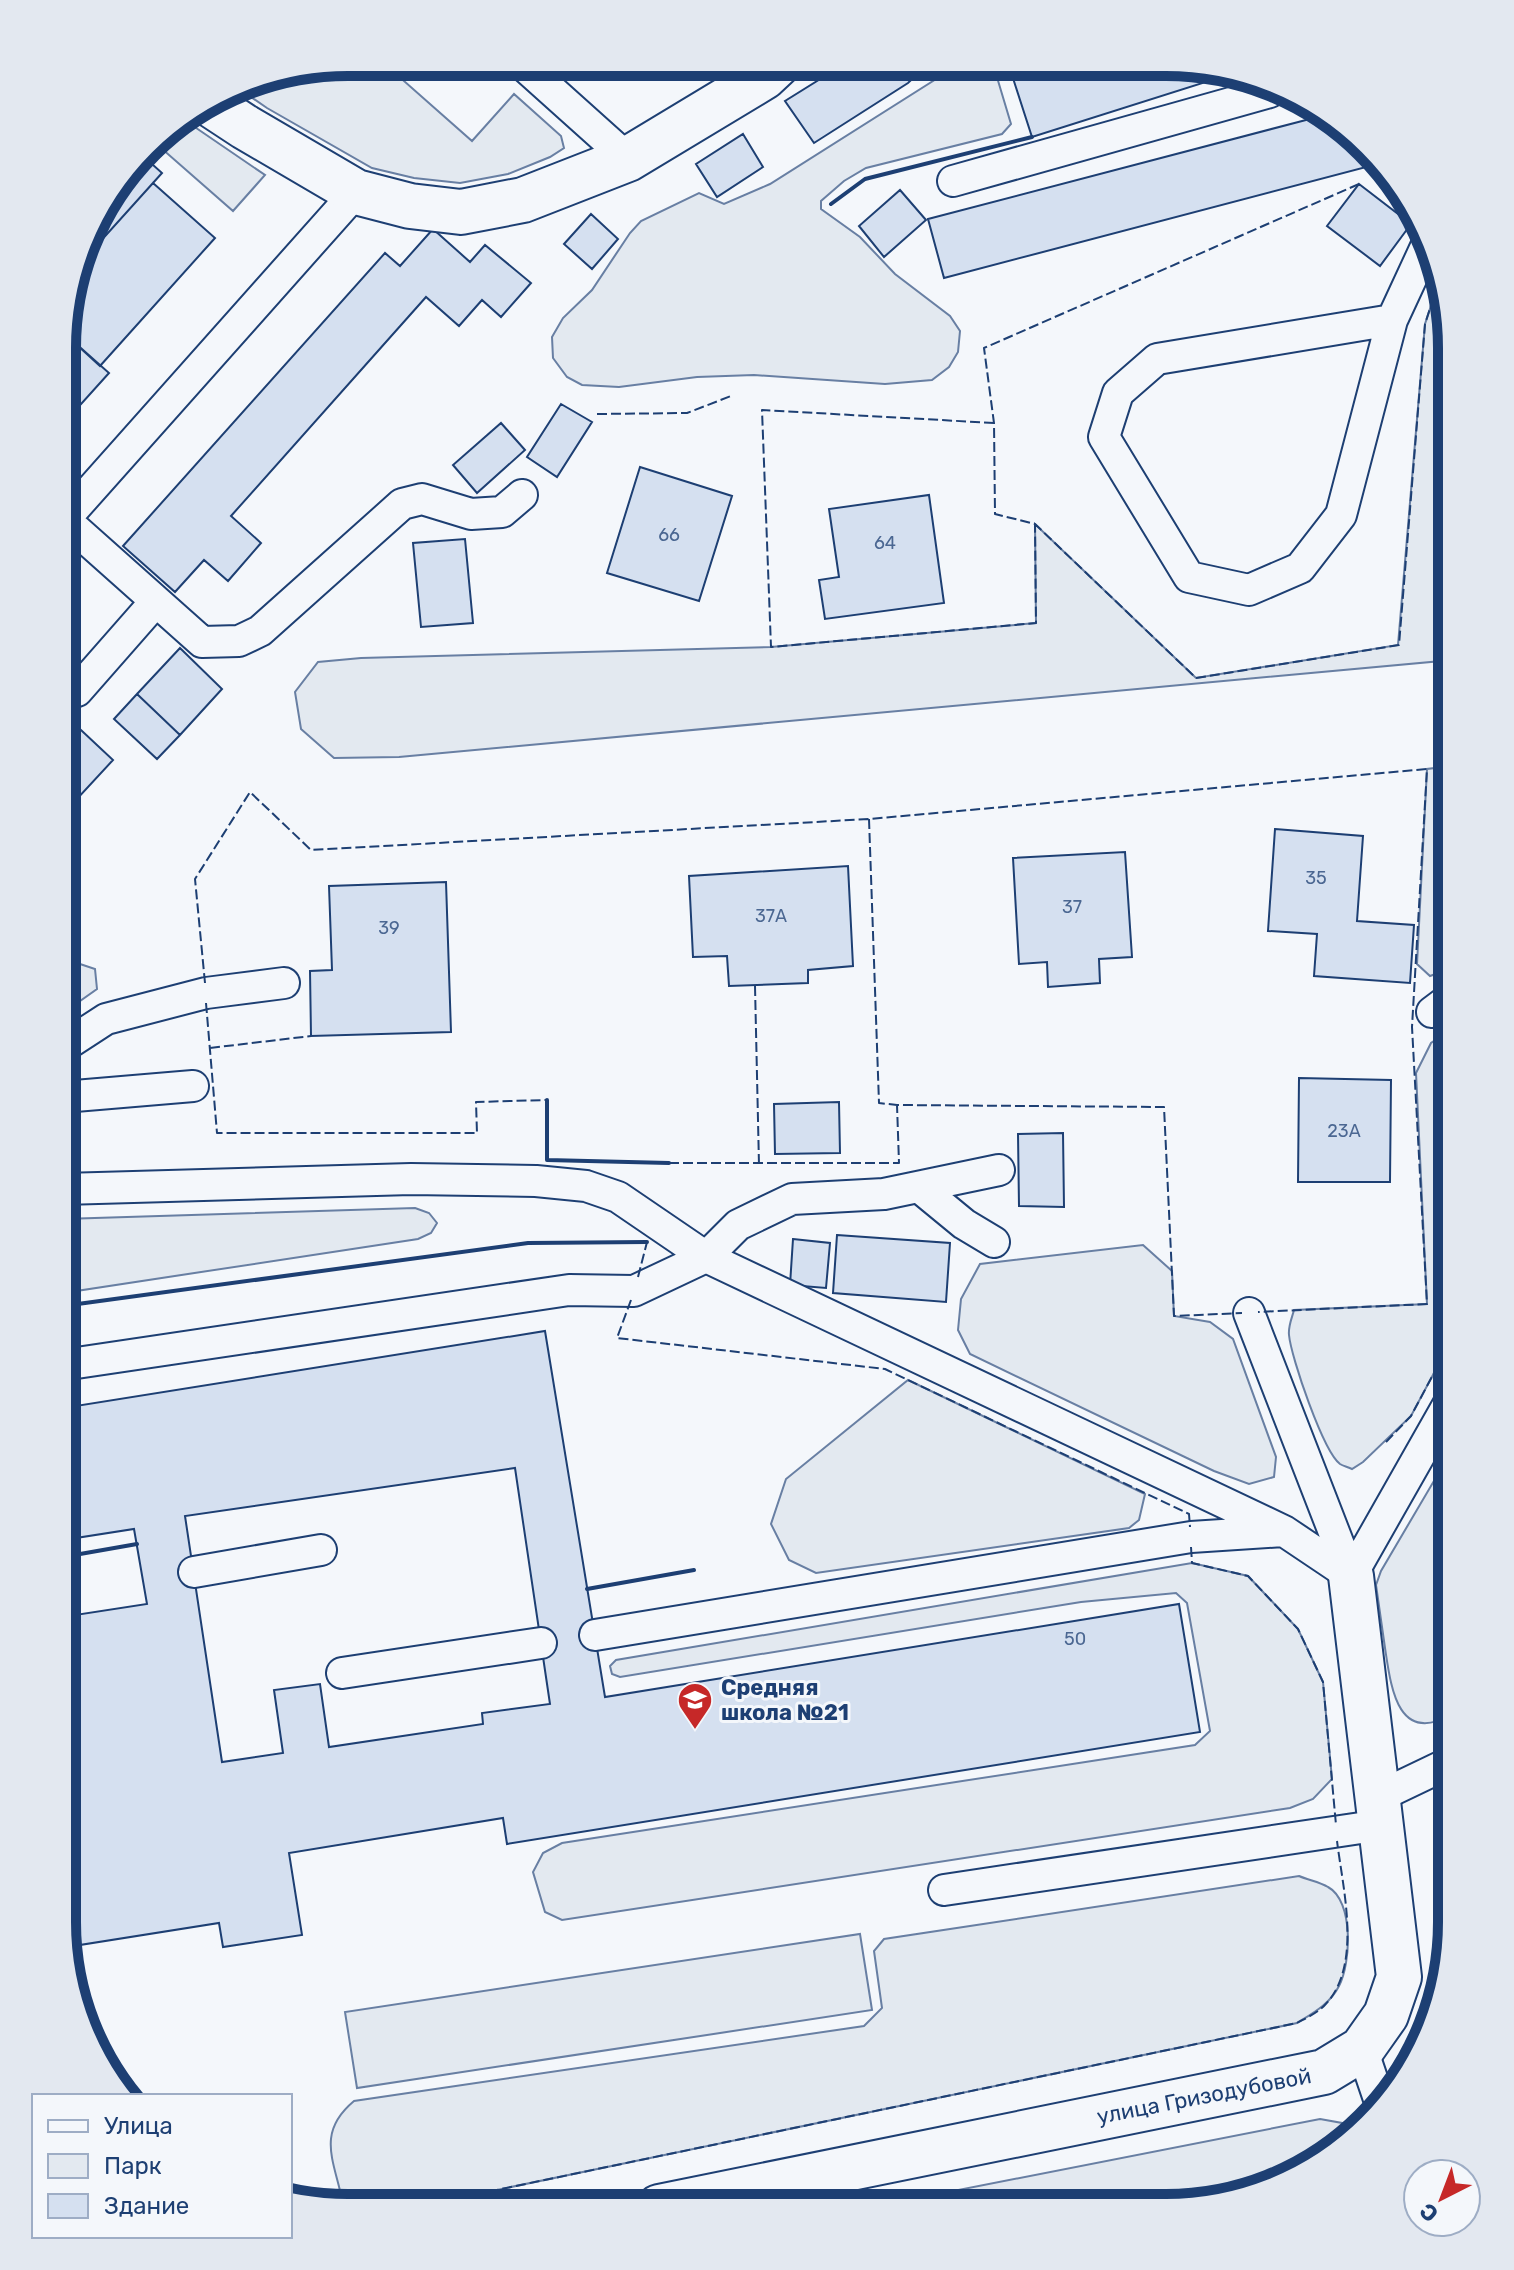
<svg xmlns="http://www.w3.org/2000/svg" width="1514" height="2270" font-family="Rubik,sans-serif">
<rect width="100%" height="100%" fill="#f4f7fb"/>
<!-- green -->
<path fill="#e3e9f0" stroke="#687fa3" stroke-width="2" d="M348,62H406L396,74L472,141L514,94L561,136L564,148L550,157L508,174L460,183L414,178L372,168L267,108L238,88L256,77Z
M953,64H1002L996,74L1011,124L1002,134L866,168L844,181L821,201V209L860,237L895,274L950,316L960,331L958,352L949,367L932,380L885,384L754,375L697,377L619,387L582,385L567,377L553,358L552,337L563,318L592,290L630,233L641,221L699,193L724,204L770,184L944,74Z
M183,119L265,175L233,211L153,141L160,133Z
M1439,281L1452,348V660L399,757L334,758L301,729L295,692L318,662L361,658L771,647L1036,623L1035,524L1196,678L1398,645L1425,324Z
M1452,766V968L1430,976L1417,964L1427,769Z
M80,964L95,969L97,989L63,1013V976Z
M1452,1029L1450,1343L1411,1416L1363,1462L1352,1469C1348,1467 1343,1466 1340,1464C1323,1451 1291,1357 1289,1335C1288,1326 1292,1318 1294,1310L1427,1304L1416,1073L1431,1043Z
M415,1208L429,1213L437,1223L431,1233L418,1239L63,1293V1219Z
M1143,1245L1172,1271L1174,1316L1210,1322L1233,1339L1276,1457L1274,1477L1249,1484L1214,1471L970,1354L958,1330L961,1299L980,1264Z
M908,1380L1145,1494L1139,1520L1129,1528L816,1573L789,1560L771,1524L786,1479Z
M1452,1461L1451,1715C1397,1745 1391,1687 1385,1648C1382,1627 1379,1606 1376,1585L1381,1571L1438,1474L1447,1463Z
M1192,1563L1248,1576L1298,1629L1323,1682L1332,1779L1313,1799L1290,1808L562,1920L545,1912L533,1872L543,1853L562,1843L1195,1745L1210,1731L1187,1603L1176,1593L1081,1602L620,1677L612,1674L610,1666L616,1660Z
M1299,1876C1308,1880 1320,1882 1328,1887C1354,1901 1351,1963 1339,1986C1330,2004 1313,2013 1297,2023L420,2206H352L342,2199C333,2158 317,2132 354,2101L864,2026L882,2008L874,1951L884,1939Z
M860,1934L872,2010L357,2088L345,2012Z
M1320,2119L1342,2123L1346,2132L1276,2186L1166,2208L872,2207Z"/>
<!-- building -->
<path fill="#d5e0f0" stroke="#1d3f73" stroke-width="2" fill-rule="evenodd" d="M846,63L928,64L908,83L814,143L785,101Z
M1038,64L1203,65L1228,75L1032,137L1011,72Z
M1325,115L1340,121L1374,165L944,278L928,219Z
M743,134L763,167L717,197L696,164Z
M142,155L162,173L80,264L100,206Z
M153,183L215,238L100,366L64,333L65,311L80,264Z
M1359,184L1411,224L1380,266L1327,226Z
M900,190L926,220L884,257L859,226Z
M591,214L618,239L592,269L564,244Z
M433,229L470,262L485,245L531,283L501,317L482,300L459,326L426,297L231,516L261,543L228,581L204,560L175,592L123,546L385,253L400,266Z
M64,333L109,373L64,423Z
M561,404L592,422L557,477L527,457Z
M501,423L525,450L477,493L453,465Z
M640,467L732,496L699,601L607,573Z
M929,495L944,603L825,619L819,580L839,577L829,509Z
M465,539L473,623L421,627L413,543Z
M180,648L222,689L180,735L137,694Z
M137,694L180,735L157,759L114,719Z
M66,716L113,760L64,813V719Z
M1275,829L1363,836L1357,921L1414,925L1410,983L1314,976L1317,934L1268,931Z
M1125,852L1132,957L1099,959L1100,983L1048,987L1047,962L1019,964L1013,858Z
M848,866L853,966L808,970V983L729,986L727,956L693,957L689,876Z
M446,882L451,1032L311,1036L310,971L332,970L329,886Z
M1299,1078L1391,1080L1390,1182H1298Z
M839,1102L840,1153L775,1154L774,1104Z
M1063,1133L1064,1207L1019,1206L1018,1134Z
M837,1235L950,1243L946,1302L833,1293Z
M793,1239L830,1243L826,1288L790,1285Z
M545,1331L605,1697L1179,1604L1200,1732L507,1844L503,1818L289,1853L302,1935L223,1947L219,1923L67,1947L62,1922V1617L147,1604L134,1529L63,1540V1408ZM515,1468L550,1704L482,1713L483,1724L329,1747L320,1684L274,1690L283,1753L222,1762L185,1516Z"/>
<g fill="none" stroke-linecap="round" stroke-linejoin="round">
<defs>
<path id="lane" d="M521,63L628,159
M953,181L1270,92
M1392,320L1157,359L1118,393L1104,437L1189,577L1249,590L1300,568L1341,515L1392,320L1430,238
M64,520L356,192
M65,520L202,642L239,641L260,631L402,504L422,499L471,514L502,512L522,495
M77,691L156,601
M1432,1012L1452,997
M63,1047L106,1019L206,993L284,983
M63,1097L193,1086
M919,1187L964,1224L994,1242
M63,1189L411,1179L536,1181L586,1186L618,1197L706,1257L1284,1531L1351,1576
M1249,1313L1351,1576
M63,1365L569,1290L634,1291L706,1257L738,1225L792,1199L884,1194L999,1170
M194,1572L321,1550
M1351,1576L1452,1398
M595,1635L1191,1537L1283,1531
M342,1673L541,1643
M1378,1797L1451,1762
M944,1890L1381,1825
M1362,2049L1381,2105"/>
<path id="street" d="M659,2207L1324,2072L1362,2049L1386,2015L1399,1977L1351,1576"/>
<path id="secondary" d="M210,104L245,127L356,192L410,206L461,212L523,200L628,159L764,77L779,63"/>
</defs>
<!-- lane casing -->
<use href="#lane" stroke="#1d3f73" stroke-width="34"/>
<!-- street casing -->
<use href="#street" stroke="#1d3f73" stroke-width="48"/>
<!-- secondary casing -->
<use href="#secondary" stroke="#1d3f73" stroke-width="48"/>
<!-- lane -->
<use href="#lane" stroke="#f4f7fb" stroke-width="30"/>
<!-- street -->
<use href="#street" stroke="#f4f7fb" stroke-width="44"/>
<!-- secondary -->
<use href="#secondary" stroke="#f4f7fb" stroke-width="44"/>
<!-- fence -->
<path stroke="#1d3f73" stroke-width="2" stroke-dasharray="10 4" stroke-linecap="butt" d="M1359,184L984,348L994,423L995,514L1035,524L1196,678L1399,645L1425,324L1439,281
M597,414L687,413L731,396
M994,423L762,410L771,647L1036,623L1035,524
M1452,475V458
M869,819L879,1103L897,1105
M205,983L195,879L250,792L311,850L869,819L1427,769L1412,1027L1427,1304L1258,1312
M755,986L759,1165
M206,1003L217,1133H477L476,1102L547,1100
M210,1048L311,1036
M669,1163H899L897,1105L1164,1107L1174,1316L1242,1313
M638,1277L647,1242
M631,1300L617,1338L885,1369L1189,1514L1190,1527
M1386,1442L1411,1416L1450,1343L1452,1332
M1191,1547L1192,1563L1248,1576L1298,1629L1323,1682L1336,1825
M420,2206L1297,2023C1306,2018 1317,2013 1324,2006C1363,1967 1343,1890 1337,1841"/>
<!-- wall -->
<path stroke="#1d3f73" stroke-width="4" d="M831,204L865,179L1032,137
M547,1100V1160L669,1163
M63,1306L528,1243L647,1242
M63,1557L137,1544
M587,1589L694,1570"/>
</g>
<!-- icons -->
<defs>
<symbol id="school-pin" viewBox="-11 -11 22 30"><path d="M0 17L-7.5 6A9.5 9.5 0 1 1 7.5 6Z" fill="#c62828" stroke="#f4f7fb"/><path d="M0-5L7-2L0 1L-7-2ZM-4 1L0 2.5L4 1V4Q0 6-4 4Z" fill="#fff"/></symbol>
</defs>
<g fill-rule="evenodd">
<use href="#school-pin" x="675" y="1680" width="40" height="54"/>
</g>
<g text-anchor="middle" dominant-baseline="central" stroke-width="6" stroke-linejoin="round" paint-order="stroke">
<!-- number labels -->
<g font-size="18" fill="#4b6792">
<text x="669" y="535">66</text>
<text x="885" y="543">64</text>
<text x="1316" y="878">35</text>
<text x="1072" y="907">37</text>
<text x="771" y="916">37А</text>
<text x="389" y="928">39</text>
<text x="1344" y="1131">23А</text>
<text x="1075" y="1639">50</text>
</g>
<!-- poi labels -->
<g font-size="22" font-weight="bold" fill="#1d3f73" stroke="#f4f7fb" text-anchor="start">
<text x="721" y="1687">Средняя<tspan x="721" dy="25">школа №21</tspan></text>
</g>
<!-- street labels -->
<g font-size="22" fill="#1d3f73" stroke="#f4f7fb">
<text transform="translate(1204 2096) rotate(-11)">улица Гризодубовой</text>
</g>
</g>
<!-- crop -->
<path d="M0 0H1514V2270H0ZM348 76H1166A272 272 0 0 1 1438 348V1922A272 272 0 0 1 1166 2194H348A272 272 0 0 1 76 1922V348A272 272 0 0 1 348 76Z" fill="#e3e8f0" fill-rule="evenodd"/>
<path fill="none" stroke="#1d3f73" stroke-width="10" d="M348 76H1166A272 272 0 0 1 1438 348V1922A272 272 0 0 1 1166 2194H348A272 272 0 0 1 76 1922V348A272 272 0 0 1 348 76Z"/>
<!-- legend -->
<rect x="32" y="2094" width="260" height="144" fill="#f4f7fb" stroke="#9eadc5" stroke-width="2"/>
<rect x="48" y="2120" width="40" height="12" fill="#f4f7fb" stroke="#9eadc5" stroke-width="2"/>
<text x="104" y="2134" font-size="24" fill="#1d3f73">Улица</text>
<rect x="48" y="2154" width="40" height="24" fill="#e3e9f0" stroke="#9eadc5" stroke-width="2"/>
<text x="104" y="2174" font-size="24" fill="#1d3f73">Парк</text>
<rect x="48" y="2194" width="40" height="24" fill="#d5e0f0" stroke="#9eadc5" stroke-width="2"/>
<text x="104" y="2214" font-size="24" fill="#1d3f73">Здание</text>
<!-- north arrow -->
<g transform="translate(1442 2198) rotate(222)"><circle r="38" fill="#f4f7fb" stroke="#9eadc5" stroke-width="2"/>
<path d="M0-6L14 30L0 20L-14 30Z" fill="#c62828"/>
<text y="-12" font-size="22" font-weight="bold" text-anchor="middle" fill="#1d3f73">С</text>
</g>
</svg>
